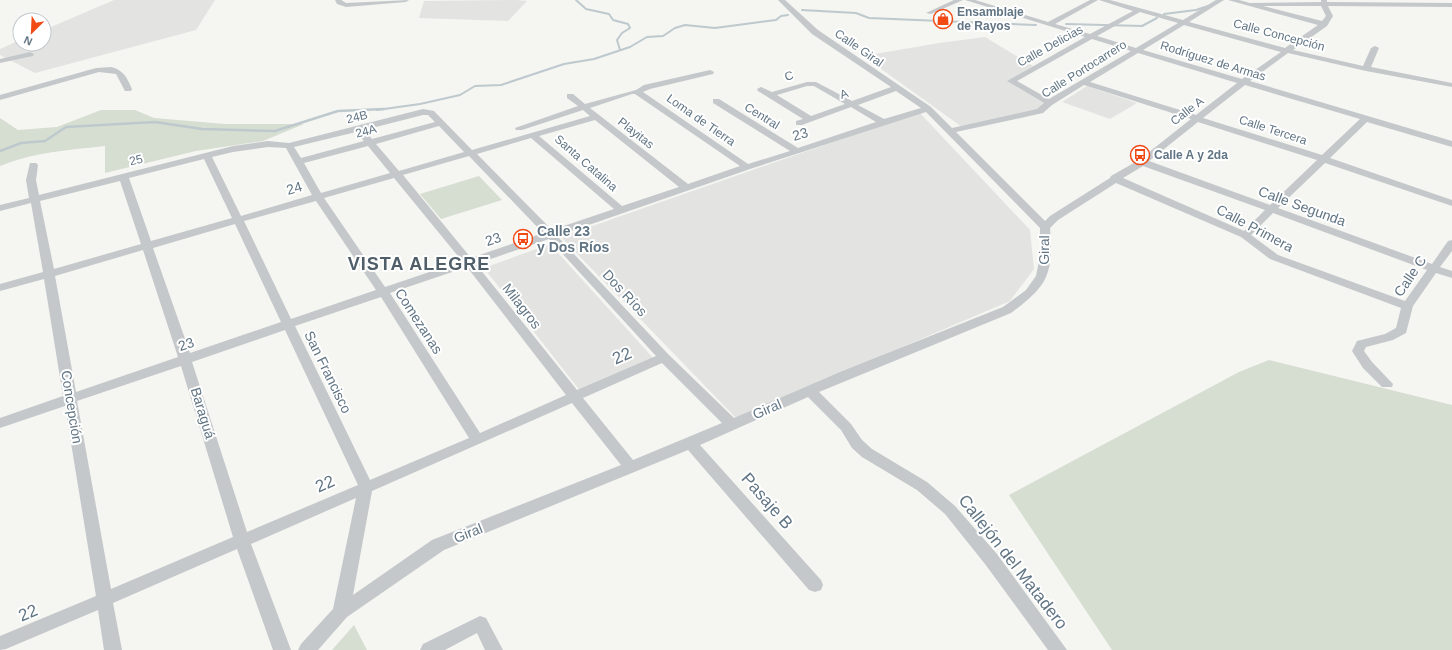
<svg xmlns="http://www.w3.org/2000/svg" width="1452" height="650" font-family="Arial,sans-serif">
<rect width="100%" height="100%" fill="#f5f5f1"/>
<!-- built -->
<path fill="#e3e4e2" d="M114,0H215L196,30L35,73L0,55V49L20,40V44H44V30Z
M516,0L527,1L508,21L419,18L424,1Z
M985,37L1033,66L1008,81L1045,104L1039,110L962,127L863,56L939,43Z
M1087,86L1137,103L1110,119L1062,102Z
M919,112L1030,230L1034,269L1010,301L736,418L561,237Z
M550,244L655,360L581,392L484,268Z"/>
<!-- green -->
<path fill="#d6ddd1" d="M101,110H135L154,118L225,124H304L263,141L196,151L105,173V146C69,150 34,152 0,166V118L18,130L57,127Z
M479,176L502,200L441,219L420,194Z
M1269,360L1452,405V650H1112L1009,495L1239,372Z
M354,625L367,650H332Z"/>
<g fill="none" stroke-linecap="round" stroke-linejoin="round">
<!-- stream-far1 -->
<path stroke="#bec9ce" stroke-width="2" d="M576,0L586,9L609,14L613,20L628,24L630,28L622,33L617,40L620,50
M802,10L856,13L869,18L1036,25
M1164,14L1196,10L1208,6
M1066,24L1142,26L1157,18
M377,110L420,104L460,95L475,86L501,85L564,64L594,59L630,47L647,37L663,36L675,28L685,25L715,28L776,20L781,16L788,15"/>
<!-- stream -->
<path stroke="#bec9ce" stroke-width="2.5" d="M0,151L21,143L45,141L66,127L155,122L202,129L275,131L338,111L384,109"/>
<!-- minor -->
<path fill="#c4c8cb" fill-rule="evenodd" d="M335,0H341L346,3L409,0L406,2L346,7L337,4Z
M778,0H785L818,30L931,107L952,128L1037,109L1044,103L1007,81L1085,37L965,0H975L1048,22L1090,0H1098L1055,24L1090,34L1133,11L1099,0H1110L1183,20L1216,0H1224L1189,22L1285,48L1318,25L1228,0H1239L1250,3L1321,2V0H1327V2L1452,3V7L1328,6L1333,16L1327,26L1293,50L1363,66L1371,48L1375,46L1379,48L1371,67L1452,83V87L1366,71L1288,53L1250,81L1452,141V147L1367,122L1330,158L1452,200V206L1325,163L1278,208L1432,264L1448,241L1452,240V251L1440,267L1452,271V278L1436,273L1413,306L1406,333L1393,340L1366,347L1364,351L1372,362L1393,384L1392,387H1382L1363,368L1352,351L1357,341L1385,334L1396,328L1401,308L1270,259L1241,237L1116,183L1058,220L1050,228C1053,274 1049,285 1011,313L819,392L851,424L862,440L872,449L927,482L955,506L997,554L1067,650H1048L985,564L945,514L917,490L862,457L852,448L841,430L808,397L700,445L821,580L823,585L821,590L815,592L809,590L688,450L444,550L347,617L318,650H298L301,644L333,609L356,498L251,544L291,650H273L237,549L113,603L122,650H104L98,610L6,649L0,650V636L96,596L65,406L0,428V418L63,396L44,279L0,291V284L43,272L31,203L0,211V205L29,198L26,180L30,163H36L38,165L36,180L39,195L233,146L268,141L289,143L423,109L434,111L472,150L590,116L583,110L522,130H516L515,128L578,106L567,98V94H573L585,104L636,90L644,85L710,70L714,72L713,74L650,89L643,92L748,164L790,151L713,103V99H719L798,148L876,122L851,107L802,125H796V121L803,119L758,91L757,89L761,87L772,92L807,82H816L852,101L891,87L812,34ZM1263,6H1321L1326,16L1322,21ZM1140,12L1178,23L1136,48L1097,36ZM1184,25L1281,52L1242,79L1143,50ZM1092,39L1131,51L1049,99L1017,81ZM1138,53L1237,83L1196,115L1090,82ZM1084,85L1191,119L1139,160L1111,176L1110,178L1050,216L1045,221L956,132L1043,113L1052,105ZM1245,85L1360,119L1322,155L1203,118ZM807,86H814L845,104L811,116L777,95ZM896,91L921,108L884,119L858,105ZM632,94H635L740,166L688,184L590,108ZM926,112L1040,228V256L1036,276L1026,290L1003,307L840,372L734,418L668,354L557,236L750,169ZM423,115H428L435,122L372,139L364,130ZM595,120L679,187L622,206L539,136ZM1198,122L1317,160L1270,205L1149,161ZM439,126L464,152L399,171L376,144ZM356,132L364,141L301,158L294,147ZM531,138L614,209L552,230L477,154ZM368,146L390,173L321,193L304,163ZM268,147L286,148L312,195L241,216L212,157L233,152ZM469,156L543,233L471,258L403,175ZM204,159L232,218L151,241L129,178ZM1143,166L1265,210L1244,231L1123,178ZM394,178L462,261L385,287L324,198ZM120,181L141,244L54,269L40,201ZM316,201L376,290L291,319L244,221ZM1273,213L1427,270L1405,301L1278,255L1251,235ZM235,224L281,322L190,353L153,248ZM549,239L656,356L577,390L476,264ZM143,250L178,357L76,392L55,276ZM467,267L566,395L480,433L390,293ZM381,297L469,438L370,480L295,326ZM285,330L358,485L247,532L192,362ZM662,363L722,423L633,460L583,398ZM181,366L233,537L111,589L77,401ZM572,403L621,465L432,540L353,595L372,491Z
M954,0H963L931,14L926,13Z
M30,52L34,54L33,56L0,63V59Z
M111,67C124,70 127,78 132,89L131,91H125L116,74L99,72L0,100V95L96,68Z
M480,616L486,618L503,650H485L477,633L445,650H420L423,644Z"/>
</g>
<!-- icons -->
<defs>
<symbol id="shop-ring" viewBox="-11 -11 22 22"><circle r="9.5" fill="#fff" stroke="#f14a15" stroke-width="1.5"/><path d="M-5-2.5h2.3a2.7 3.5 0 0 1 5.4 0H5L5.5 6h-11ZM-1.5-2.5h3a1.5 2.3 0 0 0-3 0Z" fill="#f14a15"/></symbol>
<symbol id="bus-ring" viewBox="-11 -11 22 22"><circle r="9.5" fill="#fff" stroke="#f14a15" stroke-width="1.5"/><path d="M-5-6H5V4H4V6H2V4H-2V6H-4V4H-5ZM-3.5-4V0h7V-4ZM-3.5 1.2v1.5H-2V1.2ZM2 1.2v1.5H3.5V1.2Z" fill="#f14a15"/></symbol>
</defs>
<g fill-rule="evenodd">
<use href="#shop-ring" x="932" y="8" width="22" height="22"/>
<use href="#bus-ring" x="1129" y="144" width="22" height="22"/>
<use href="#bus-ring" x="512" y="228" width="22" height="22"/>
</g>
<g text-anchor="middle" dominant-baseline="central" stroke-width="4" stroke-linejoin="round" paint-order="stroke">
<!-- far-poi labels -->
<g font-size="12" font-weight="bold" fill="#617584" stroke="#fff" text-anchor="start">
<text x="957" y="12">Ensamblaje<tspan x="957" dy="14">de Rayos</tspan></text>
<text x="1154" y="155">Calle A y 2da</text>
</g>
<!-- far-street labels -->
<g font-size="12" fill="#617584" stroke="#fff">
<text transform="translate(1279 35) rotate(15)">Calle Concepción</text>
<text transform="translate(1050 46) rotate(-29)">Calle Delicias</text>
<text transform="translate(859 48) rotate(35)">Calle Giral</text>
<text transform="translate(1213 61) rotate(17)">Rodríguez de Armas</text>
<text transform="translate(1084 69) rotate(-32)">Calle Portocarrero</text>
<text transform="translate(789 76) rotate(-17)">C</text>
<text transform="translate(844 94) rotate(-19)">A</text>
<text transform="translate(1187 111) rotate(-38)">Calle A</text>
<text transform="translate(762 116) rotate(32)">Central</text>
<text transform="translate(357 117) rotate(-14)">24B</text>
<text transform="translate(701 120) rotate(35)">Loma de Tierra</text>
<text transform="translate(1273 130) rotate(18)">Calle Tercera</text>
<text transform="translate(366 131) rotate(-15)">24A</text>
<text transform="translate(636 133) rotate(38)">Playitas</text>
<text transform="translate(136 160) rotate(-14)">25</text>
<text transform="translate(586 163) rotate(41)">Santa Catalina</text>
</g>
<!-- street labels -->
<g font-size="14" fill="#617584" stroke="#fff">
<text transform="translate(800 134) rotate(-16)">23</text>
<text transform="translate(294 188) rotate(-16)">24</text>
<text transform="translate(1302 206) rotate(20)">Calle Segunda</text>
<text transform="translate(1255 228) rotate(28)">Calle Primera</text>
<text transform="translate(493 239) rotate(-19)">23</text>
<text transform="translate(1044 250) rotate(-89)">Giral</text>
<text transform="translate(1410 276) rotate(-56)">Calle C</text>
<text transform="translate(625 293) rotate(47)">Dos Ríos</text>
<text transform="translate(522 306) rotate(52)">Milagros</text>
<text transform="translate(419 321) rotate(57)">Comezanas</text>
<text transform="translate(186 344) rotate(-19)">23</text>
<text transform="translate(328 372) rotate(64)">San Francisco</text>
<text transform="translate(72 407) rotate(81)">Concepción</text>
<text transform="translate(767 409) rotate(-23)">Giral</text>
<text transform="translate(203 413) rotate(73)">Baraguá</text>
<text transform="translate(468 533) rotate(-22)">Giral</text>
</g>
<!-- poi labels -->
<g font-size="14" font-weight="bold" fill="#617584" stroke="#fff" text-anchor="start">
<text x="537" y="231">Calle 23<tspan x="537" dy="16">y Dos Ríos</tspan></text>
</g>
<!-- near-street labels -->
<g font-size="17" fill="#617584" stroke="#fff">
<text transform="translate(622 356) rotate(-24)">22</text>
<text transform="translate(325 484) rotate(-24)">22</text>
<text transform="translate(767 501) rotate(49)">Pasaje B</text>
<text transform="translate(1013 562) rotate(52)">Callejón del Matadero</text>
<text transform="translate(28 613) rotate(-23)">22</text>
</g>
<!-- district labels -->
<g font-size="18" font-weight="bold" letter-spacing="1" fill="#505e69" stroke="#fff">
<text x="419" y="264">VISTA ALEGRE</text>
</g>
</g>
<!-- north arrow -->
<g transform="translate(32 32) rotate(204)"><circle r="19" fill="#ffffff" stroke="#c0c8ce"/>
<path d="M0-3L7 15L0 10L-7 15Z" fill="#f14a15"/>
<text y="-6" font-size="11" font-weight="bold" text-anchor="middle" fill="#617584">N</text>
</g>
</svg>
